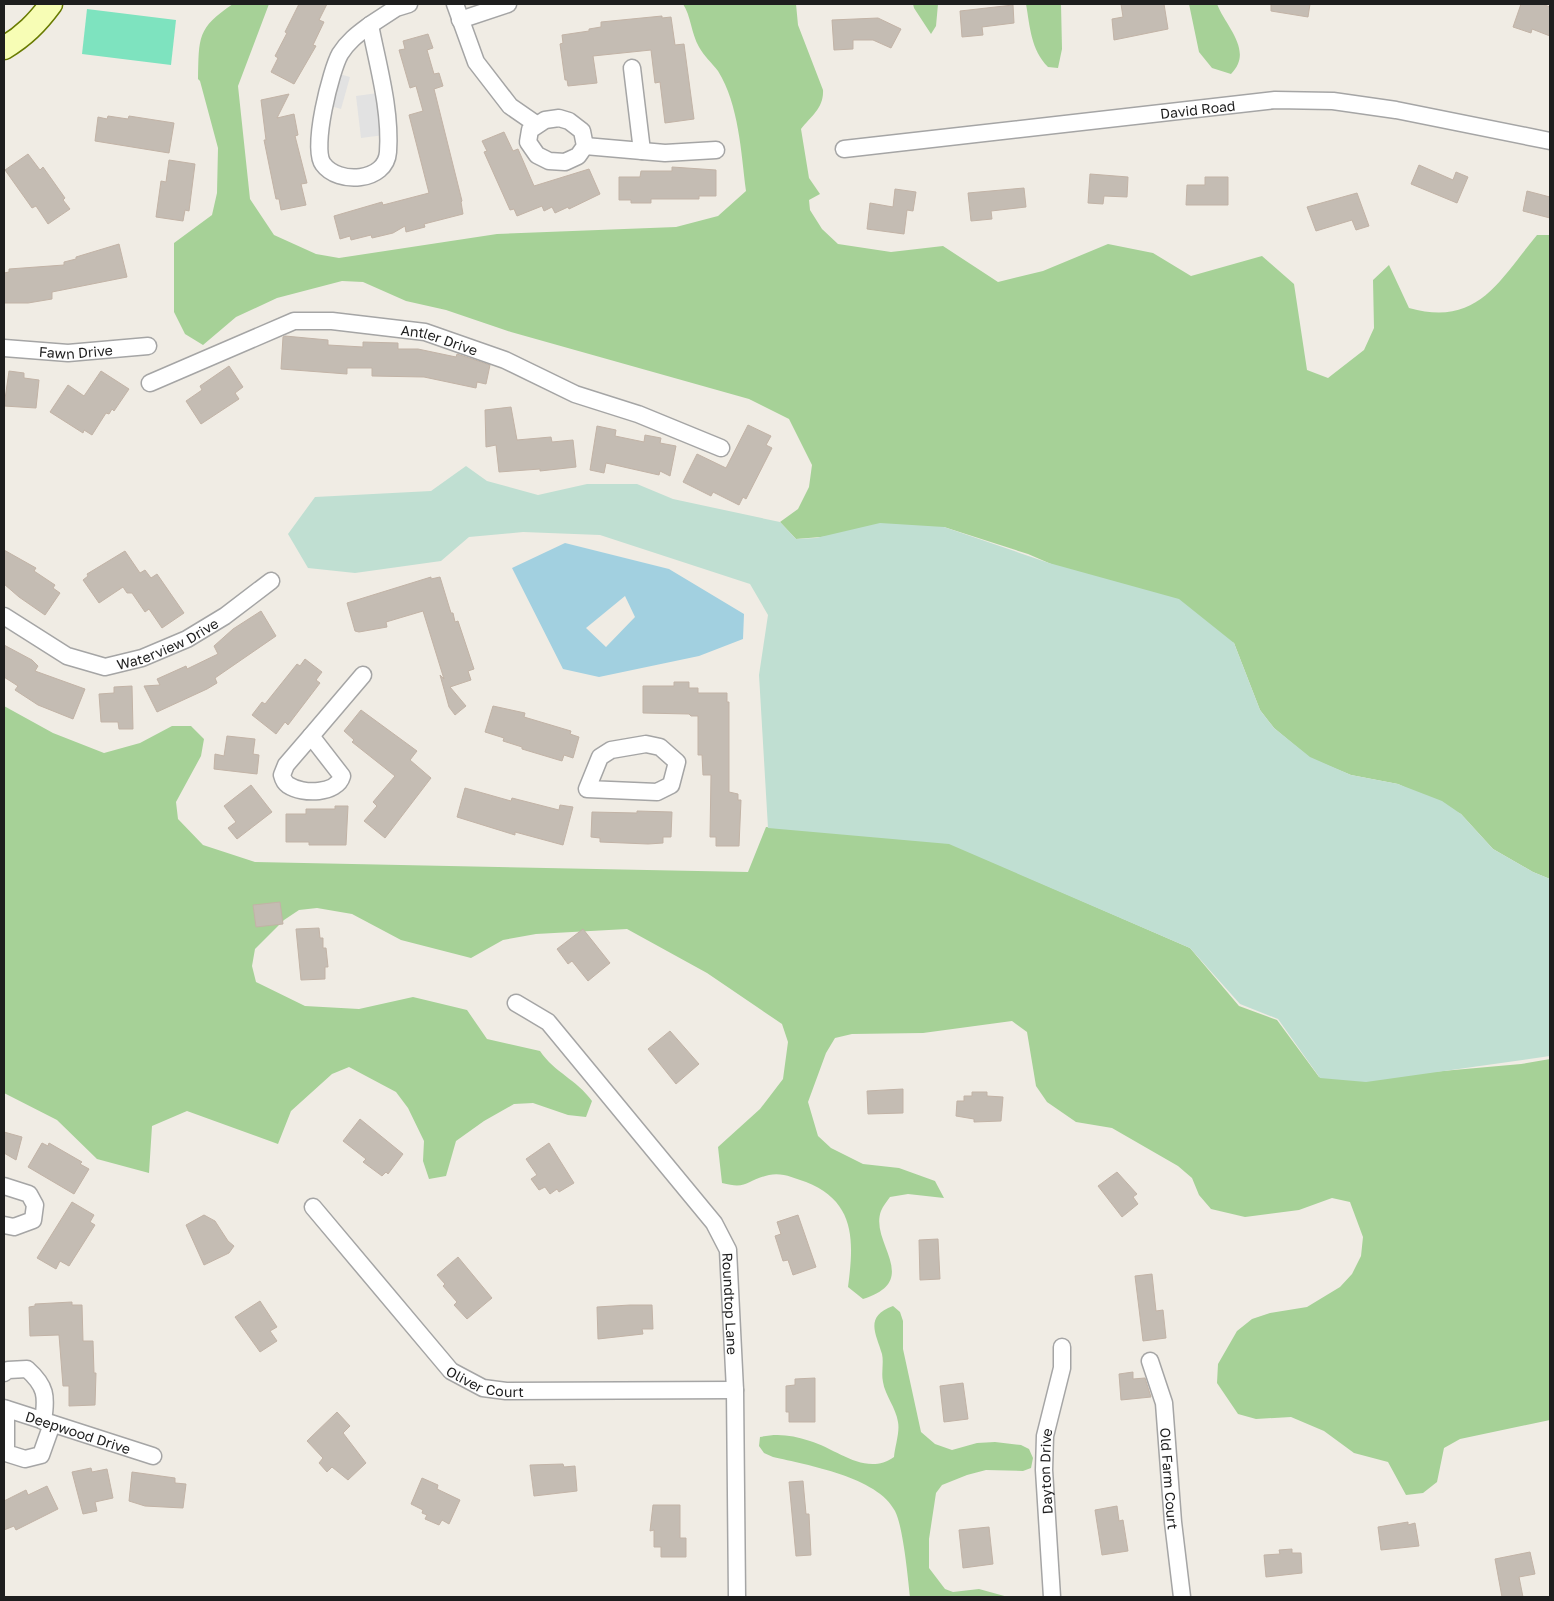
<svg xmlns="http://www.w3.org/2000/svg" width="1554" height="1601" font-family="'Golos Text',sans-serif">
<rect width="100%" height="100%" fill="#f0ece4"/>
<!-- forest -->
<path fill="#a6d197" d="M233,4H269L238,86L250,199L274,235L316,254L339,258L497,234L676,227L718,216L746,191C741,152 739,105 718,71C712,63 704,56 699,47C691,33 691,16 683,4H796L798,25L823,90C824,108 811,116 801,129L809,178L820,194L809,200L810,210L822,229L838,244L891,252L943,246L998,282L1043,271L1108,244L1153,253L1191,276L1262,256L1294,284L1307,370L1328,378L1364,350L1374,328L1373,280L1389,265L1409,308C1478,327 1498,282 1537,235H1550V879L1533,872L1493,849L1461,814L1398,784L1351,775L1310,758L1274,728L1260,710L1234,643L1028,554L944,527L796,539L780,522L798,509L809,487L812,465L789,419L749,399L511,332L446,310L406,301L363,282L342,281L277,298L236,317L203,345L185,334L174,312V243L212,215L217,193L218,148L200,81L198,79C199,37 197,28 233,4Z
M913,4H938L936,26L931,34L914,8Z
M1026,4H1061L1062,49L1058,68L1048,67C1031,50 1030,27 1026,4Z
M1189,4H1217C1226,27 1254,51 1231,74L1212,68L1199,52Z
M4,706L53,733L104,753L140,743L172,726H191L204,739L201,756L176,802L178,819L203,845L255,862L748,872L766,827L940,839L1190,948L1239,1006L1277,1020L1319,1077L1353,1079L1521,1064L1550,1059V1420L1460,1439L1444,1448L1437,1482L1423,1493L1406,1495L1388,1462L1354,1453L1324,1431L1291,1417L1256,1419L1238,1414L1217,1383L1218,1364L1237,1331L1252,1319L1270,1313L1307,1307L1340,1287L1352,1274L1361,1256L1363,1237L1350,1202L1332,1198L1299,1210L1245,1217L1211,1209L1199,1195L1192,1178L1178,1166L1112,1128L1076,1122L1047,1102L1036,1086L1027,1032L1012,1021L923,1033L852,1034L835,1038L826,1053L808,1102L818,1136L831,1148L863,1164L899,1168L935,1181L944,1198L908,1194L890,1197C887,1201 883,1206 881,1211C869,1243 923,1280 863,1299L848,1287C854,1241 856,1202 806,1182C794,1178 782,1172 769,1175C746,1180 748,1190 722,1183L718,1147L760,1109L783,1079L788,1042L782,1024L707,973L627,929L536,934L503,940L471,958L401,940L352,914L317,908L299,910L284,920L255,949L252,966L256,982L305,1006L359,1009L413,997L467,1010L487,1039L540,1051C555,1073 576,1079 592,1101L586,1117L568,1115L533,1103L514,1104L484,1121L456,1141L446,1176L429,1179L423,1161L424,1141L408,1108L396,1092L349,1067L332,1074L291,1111L278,1144L187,1111L152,1126L149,1173L97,1159L57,1120L4,1093Z
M893,1306L900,1312L903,1321V1349L921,1432L935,1444L952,1450L977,1443L995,1442L1021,1445L1029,1449L1033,1458L1031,1468L1023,1471L986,1470L967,1475L942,1485L936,1493L929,1539V1568L945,1589L953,1592L979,1589L1008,1597H910C908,1578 903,1526 895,1511C878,1477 807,1465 773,1457L764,1453L759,1446L760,1437C777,1433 792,1435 810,1441C837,1449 866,1477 894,1457C895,1446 900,1432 898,1422C896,1408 885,1395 883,1382C881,1373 884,1363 882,1354C876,1333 864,1317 893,1306Z"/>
<!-- wetland -->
<path fill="#c0dfd2" d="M466,466L487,481L538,495L587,484H637L673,499L780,522L796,539L816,538L880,523L944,527L1049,563L1179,599L1234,643L1260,710L1274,728L1310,757L1351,775L1398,784L1442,801L1461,814L1493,849L1533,872L1550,879V1056L1366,1082L1320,1078L1278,1019L1240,1004L1190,948L949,844L768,828L759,675L768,615L750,584L600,535L523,532L469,537L441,561L355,573L308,568L288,534L315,497L431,491Z"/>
<!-- pitch -->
<path fill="#7ee3bf" d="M87,9L176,20L171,65L82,54Z"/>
<!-- parking -->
<path fill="#e2e2e2" d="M329,71L350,77L341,109L321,103Z
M378,93L384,135L361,138L356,96Z"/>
<!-- water -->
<path fill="#a2d0e0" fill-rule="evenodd" d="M565,543L669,569L744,614L743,639L699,656L599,677L563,669L512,568ZM625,596L635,617L606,647L586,628Z"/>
<!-- building -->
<path fill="#c4bcb3" stroke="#c2b3a6" d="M299,4H327L319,20L324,22L313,45L316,46L294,84L271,72L278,58L275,56L287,33L285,32Z
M1121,4H1164L1168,29L1114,40L1112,19L1123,17Z
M1271,4H1310L1308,17L1271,11Z
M1521,4H1542L1550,7V36L1532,29L1531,33L1513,27Z
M1013,5L1014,23L982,27L983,35L962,37L960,11Z
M662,16V18L671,17L675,45L684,44L694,119L665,123L660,82L655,83L651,50L593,56L597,83L568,86L567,80H565L560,44L563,43L562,35L589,31V29L601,27V22Z
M878,18L901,29L891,48L873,40H853V49L834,50L832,20Z
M428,34L433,48L427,50L434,74L439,73L443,86L434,89L462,201L461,202L463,214L424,224L425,227L406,232L405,226L393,233L372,238L371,235L351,240L350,236L340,239L334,216L382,202L383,205L429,193L409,115L423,111L416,86L410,88L399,50L405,49L403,41Z
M289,94L277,118L294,114L298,135L295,136L307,183L301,184L306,205L281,210L279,199H276L264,140H266L261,100Z
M108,116L128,119L129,116L174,123L169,153L95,141L98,117L107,119Z
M504,132L513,151L518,149L534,186L589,169L600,194L569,209L568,207L555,213L552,207L544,211L542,206L517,216L514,209L510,210L484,152L487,151L482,141Z
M28,154L40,170L43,167L65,198L63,200L70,209L48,224L36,206L32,208L5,170Z
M169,160L195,164L189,211L185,210L183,221L156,217L161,181L166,182Z
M1419,165L1453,180L1456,172L1468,177L1457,203L1411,184Z
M672,167L716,170V196H699V199H651V203H631V200H619V177H640L641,171H672Z
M1090,174L1128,177L1127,197L1104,196L1103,204L1088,203Z
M1205,177H1228V205H1186L1187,185H1205Z
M1024,188L1026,207L991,211L992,219L971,221L968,193Z
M895,189L916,192L913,211L907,210L904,234L867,229L870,203L893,207Z
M1527,191L1550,197V218L1523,211Z
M1357,193L1369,226L1356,230L1352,220L1316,231L1307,207Z
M119,244L127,277L52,292V299L28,303H4V273L9,272V269L64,265V262L76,259V257Z
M285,336L328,340V345L363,347V342L398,343V349H418L456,357L457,354L490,365L486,384L477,382L476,388L424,377L372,376V368H347V374L281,369L283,337Z
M229,366L243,387L235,393L239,399L201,424L186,401L202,390L200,386Z
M9,371L24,373V378L39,380L36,408L4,406Z
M101,371L129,389L114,411L112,409L109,414L106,413L92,435L84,430L83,433L50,412L68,385L84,396Z
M511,407L517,440L551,437L552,442L573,440L576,467L540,471V469L499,472L496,445L486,447L485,410Z
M748,425L771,436L766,445L772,448L746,499L743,497L739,505L713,492L711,496L683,482L697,454L726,468Z
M597,426L616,430L615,436L644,442L645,435L661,438L660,443L676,446L670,476L660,471L659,475L606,463L604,473L590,470Z
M4,550L36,568L34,571L55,585L53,588L60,593L45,615L19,597L4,584Z
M125,551L140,573L145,570L151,578L157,574L184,613L162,628L149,609L145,612L132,593H127L123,587L99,603L83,580L88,576L87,574Z
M431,577V579L440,577L451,613H453L455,622L458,621L474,669L468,671L471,680L450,687L466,706L455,715L449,707L440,675L444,679L423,611L386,622L387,627L359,632L355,631L347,603Z
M261,611L276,636L215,678L217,683L207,689L157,712L144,686L160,685L157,679L186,666L187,669L218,654L214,646L233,629Z
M4,645L32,660L38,666L35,671L85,689L73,719L38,705L15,690L18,686L4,677Z
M305,659L322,672L316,680L320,683L288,725L285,722L276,734L252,715L262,702L265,704L297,664L300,666Z
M674,682H689V688H698V693H727V702H729V792L738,794V800H741L739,846H716V837H710L711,775H703L702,755H698V716H691L689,714L643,713V686H674Z
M132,686L133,729H119L118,722H101L99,694L114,693V687Z
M493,706L525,713L524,717L571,731L570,734L579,737L573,758L564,755L562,761L522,749V747L503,741L504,738L485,732Z
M361,710L417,751L410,760L431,778L385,838L364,821L377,806L373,802L395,776L352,742L354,740L344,731Z
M227,736L255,739L253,754L259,755L257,774L214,769L215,754L224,756Z
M251,785L272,812L237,839L228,828L236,822L224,806Z
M465,788L511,801L512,798L559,810L560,805L573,807L563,845L515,832V835L457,817Z
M335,806H348L346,845H309V842H286V814H306V809H335Z
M637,811L672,812L671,837H663V843L648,844L600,842V838L591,837L592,812L637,813Z
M280,902L283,924L256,927L253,905Z
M319,928L320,938H323V948H326L328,967H325V979L301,980L296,929Z
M583,929L610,963L588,981L572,961L568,964L557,949Z
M670,1031L699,1064L676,1084L648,1049Z
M903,1089V1113L868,1114L867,1091Z
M972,1092H987V1096L1003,1097L1001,1121L974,1122V1119L956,1116L957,1101H964V1096H972Z
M360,1119L403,1154L388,1174L386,1172L382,1176L363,1162L366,1159L343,1141Z
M4,1132L22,1137L16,1160L4,1153Z
M42,1143L48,1146L49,1143L82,1162L80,1164L89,1169L74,1194L28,1167Z
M549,1143L574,1183L559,1192L557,1189L550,1194L545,1187L539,1190L531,1179L537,1175L526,1159Z
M1117,1172L1137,1194L1133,1197L1138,1204L1122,1217L1098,1186Z
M72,1202L94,1215L90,1222L95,1225L69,1266L60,1261L56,1269L37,1258Z
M204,1215L215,1221L228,1241L234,1246L229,1253L204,1265L186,1225Z
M798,1215L816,1267L793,1275L788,1260L783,1261L775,1236L781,1234L777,1222Z
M938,1239L940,1279L920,1280L919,1240Z
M458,1257L492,1298L467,1319L454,1305L457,1302L443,1286L445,1284L437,1275Z
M1152,1274L1156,1311L1163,1310L1166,1338L1143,1341L1135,1276Z
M260,1301L277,1327L270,1331L277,1341L260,1352L235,1317Z
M72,1302V1305H82L83,1341H93L94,1373H96L95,1405L69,1406V1386H63L59,1335L30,1336L29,1307L35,1306V1304Z
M630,1305H652L653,1329H642L643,1334L598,1339L597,1307Z
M1133,1372V1379L1145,1378L1151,1397L1121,1400L1119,1374Z
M815,1378V1422H789V1412H786V1386L795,1385V1379Z
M963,1383L968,1419L944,1422L940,1386Z
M337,1412L350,1426L343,1433L366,1463L348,1480L332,1467L327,1472L319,1463L323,1458L307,1441Z
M563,1464L564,1467L575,1466L577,1491L534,1496L530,1465Z
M91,1468L92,1472L107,1469L113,1498L95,1502L97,1511L83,1514L72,1472Z
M132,1472L175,1478V1483L186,1484L183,1508L145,1506L129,1501Z
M422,1478L438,1485L437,1489L460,1500L449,1524L442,1520L439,1525L425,1519L427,1515L422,1513L423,1510L411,1504Z
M803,1481L806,1514H809L811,1555L796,1556L789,1482Z
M47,1486L58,1509L16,1530L14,1526L4,1530V1501L26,1490L28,1495Z
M653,1505H680V1538H686V1557H661V1547H654V1530L650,1531Z
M1117,1506L1119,1521L1123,1520L1128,1551L1102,1555L1095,1510Z
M1408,1522V1525L1415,1523L1419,1546L1381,1550L1378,1527Z
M989,1527L993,1564L963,1568L959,1530Z
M1292,1549V1553H1301L1302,1573L1266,1577L1264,1555L1280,1554L1279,1550Z
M1530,1552L1535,1574L1519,1577L1523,1597H1502L1495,1559Z"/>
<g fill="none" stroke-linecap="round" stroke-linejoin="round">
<defs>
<g id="street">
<path d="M455,4L476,62L510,106L536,124"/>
<path d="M460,20L508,4"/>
<path d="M370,25C378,66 391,110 388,152C386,182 338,185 323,164C311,148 331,70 340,54C348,41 358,34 370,25Z"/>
<path d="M370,25L396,8L409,4"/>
<path d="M632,68L642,151"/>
<path d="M559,118L569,121L582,131L585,146L578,156L565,162L549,161L537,155L528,142L530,130L545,120Z"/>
<path d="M585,146L665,153L716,150"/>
<path id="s1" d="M844,149L1275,100L1333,101L1396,110L1550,141"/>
<path id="s2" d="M4,348L68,353L148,346"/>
<path id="s3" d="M150,383L294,321H332L425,332L505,360L575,394L638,414L721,448"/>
<path id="s4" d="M4,616L67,656L105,667L142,658L187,639L225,616L271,581"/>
<path d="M311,736L342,776C337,794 303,795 288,785C285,783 283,779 282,775L286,765Z"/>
<path d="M311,736L363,675"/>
<path d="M646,744L660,747L677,762L671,785L657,792L587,789L600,757L611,750Z"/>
<path id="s5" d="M516,1003L548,1022L714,1223L728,1250L735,1390L737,1597"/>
<path d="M4,1186L29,1194L35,1205L33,1220L14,1227L4,1225"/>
<path id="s6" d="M313,1207L451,1371L483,1388L506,1391L735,1390"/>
<path id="s7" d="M1150,1361L1164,1403L1173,1522L1182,1597"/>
<path d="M4,1373L8,1370L27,1369C46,1386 47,1396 43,1421"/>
<path id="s8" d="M4,1408L153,1456"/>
<path d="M6,1409V1453L25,1459L41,1455L52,1424"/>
<path id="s9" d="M1052,1597L1044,1470L1045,1436L1062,1368V1347"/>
</g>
<path id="secondary" d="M4,48C24,36 37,23 51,4"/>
</defs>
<!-- street casing -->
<use href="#street" stroke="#a5a5a5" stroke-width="19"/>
<!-- secondary casing -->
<use href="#secondary" stroke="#697b00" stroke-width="25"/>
<!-- street -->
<use href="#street" stroke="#fff" stroke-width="16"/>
<!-- secondary -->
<use href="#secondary" stroke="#f7fdb5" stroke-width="22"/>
</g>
<g text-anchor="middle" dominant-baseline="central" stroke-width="4" stroke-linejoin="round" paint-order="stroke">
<!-- street labels -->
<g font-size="14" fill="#1e1e1e" stroke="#fff">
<text stroke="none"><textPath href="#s1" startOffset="356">David Road</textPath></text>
<text stroke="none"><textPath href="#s3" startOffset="304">Antler Drive</textPath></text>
<text stroke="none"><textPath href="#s2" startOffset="72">Fawn Drive</textPath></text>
<text stroke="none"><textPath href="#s4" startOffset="181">Waterview Drive</textPath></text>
<text stroke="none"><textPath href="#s5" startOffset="382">Roundtop Lane</textPath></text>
<text stroke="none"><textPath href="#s6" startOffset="251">Oliver Court</textPath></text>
<text stroke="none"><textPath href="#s8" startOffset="78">Deepwood Drive</textPath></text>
<text stroke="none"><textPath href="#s9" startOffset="126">Dayton Drive</textPath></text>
<text stroke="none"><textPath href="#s7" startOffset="120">Old Farm Court</textPath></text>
</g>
</g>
<!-- border -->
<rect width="1554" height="1601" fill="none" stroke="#1e1e1e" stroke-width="10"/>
</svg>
